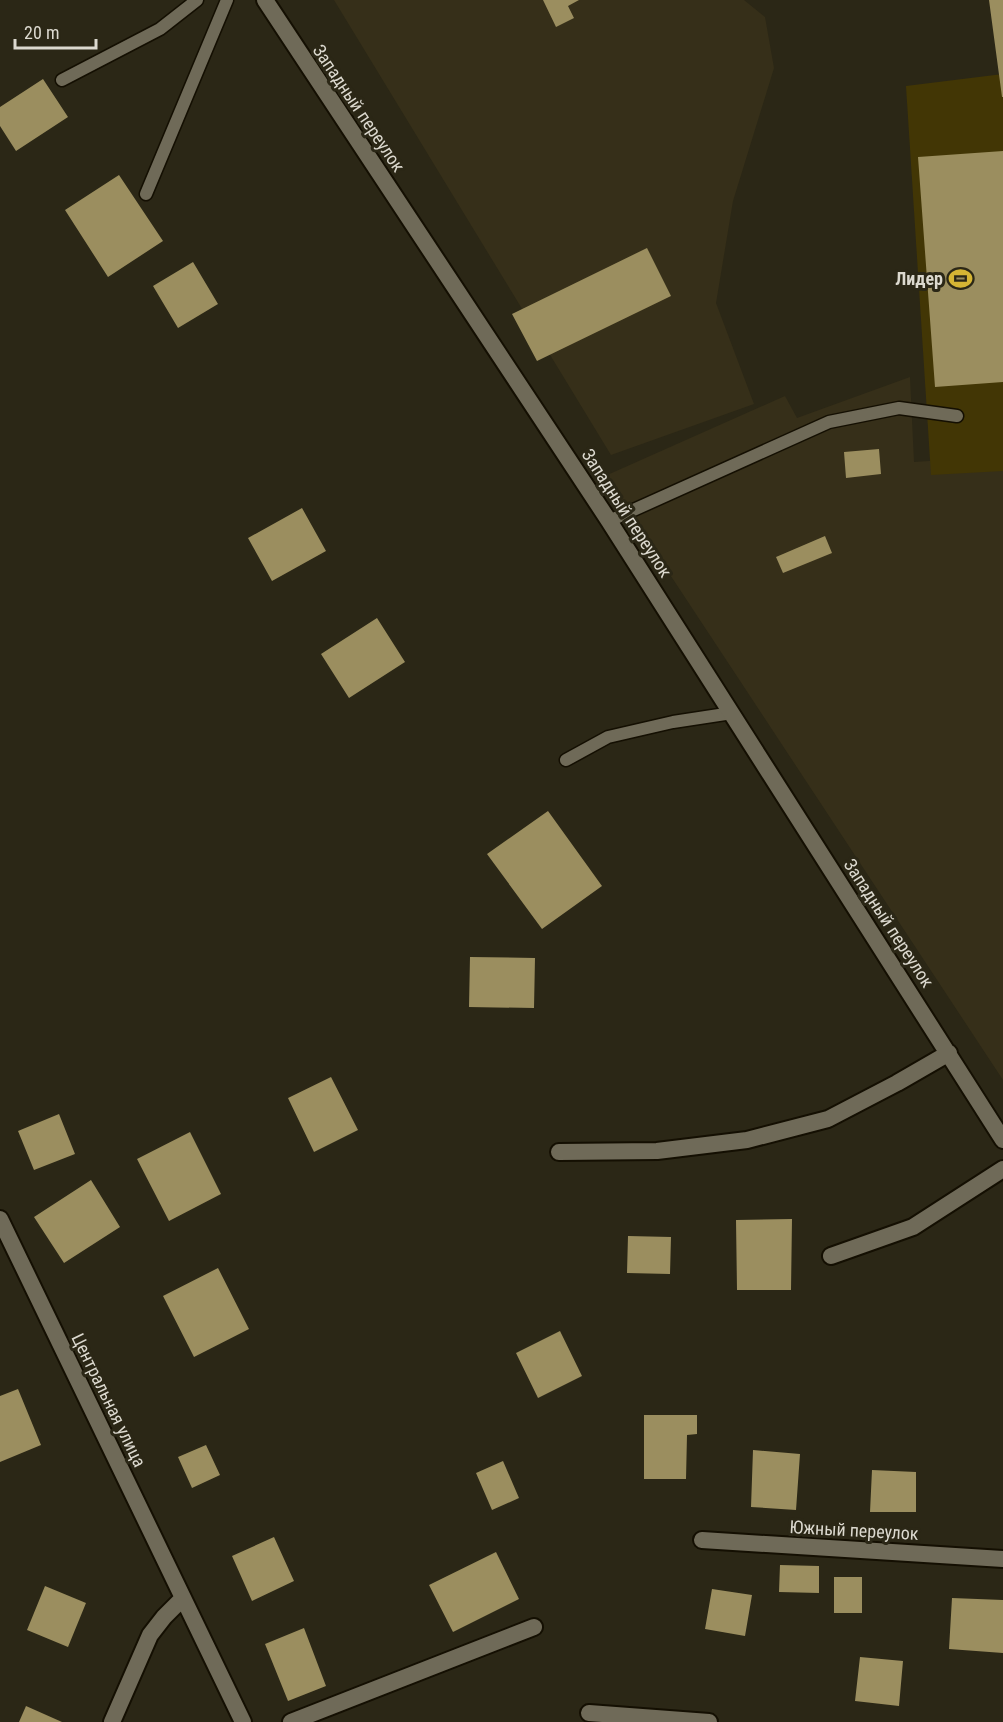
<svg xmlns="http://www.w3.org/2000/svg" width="1003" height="1722" font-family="'Roboto Condensed',sans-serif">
<rect width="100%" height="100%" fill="#2b2716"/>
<!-- built -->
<path fill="#362f19" d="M334,0H744L765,17L774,68L733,201L716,303L754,404L611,455Z
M910,377L914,462L1003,456V1080L605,476L785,396L797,418Z"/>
<!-- green -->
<path fill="#423605" d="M1003,74V471L931,475L906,86Z"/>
<!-- building -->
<path fill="#9b8e5f" d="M543,0H579L568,6L574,18L556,27Z
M989,0H1003V97H1002Z
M43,79L68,117L16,151L0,126V107Z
M1003,151V382L935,387L918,157Z
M119,175L163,241L108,277L65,210Z
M647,248L671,296L537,361L512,314Z
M193,262L218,304L178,328L153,286Z
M879,449L881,474L846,478L844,452Z
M302,508L326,551L272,581L248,538Z
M825,536L832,553L783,573L776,557Z
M377,618L405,662L349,698L321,654Z
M548,811L602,886L542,929L487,854Z
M470,957L535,958L534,1008L469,1007Z
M331,1077L358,1130L314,1152L288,1098Z
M59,1114L75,1154L34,1170L18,1131Z
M190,1132L221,1194L169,1221L137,1159Z
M91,1180L120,1227L64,1263L34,1217Z
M792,1219L791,1290H737L736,1220Z
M628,1236L671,1237L670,1274L627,1273Z
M218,1268L249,1329L194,1357L163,1296Z
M560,1331L582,1376L538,1398L516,1353Z
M18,1389L41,1445L0,1462V1396Z
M644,1415H697V1434L687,1435L686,1479H644Z
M206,1445L220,1475L192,1488L178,1457Z
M753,1450L800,1454L796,1510L751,1507Z
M503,1461L519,1498L492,1510L476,1473Z
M872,1470L916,1472V1512H870Z
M274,1537L294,1581L252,1601L232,1556Z
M496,1552L519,1599L453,1632L429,1585Z
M780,1565L819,1566V1593L779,1592Z
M834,1577H862V1613H834Z
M45,1586L86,1603L68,1647L27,1630Z
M712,1589L752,1595L745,1636L705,1629Z
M952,1598L1003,1600V1653L949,1649Z
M304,1628L326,1686L288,1701L265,1644Z
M860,1657L903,1661L899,1706L855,1701Z
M26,1706L62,1722H19Z"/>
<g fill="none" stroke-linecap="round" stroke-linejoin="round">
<defs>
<path id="service" d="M62,80L160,29L197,0
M146,194L227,0
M609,521L829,422L899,408L957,416
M566,760L608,737L673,722L732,713"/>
<path id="minor" d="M265,0L609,521L1003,1140
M559,1152L657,1151L747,1140L828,1119L897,1083L949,1053
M0,1219L243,1722
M831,1256L913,1227L1003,1169
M702,1540L1003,1559
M589,1713L709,1722
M112,1722L150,1635L164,1617L183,1598
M291,1722L534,1627"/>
</defs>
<!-- service casing -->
<use href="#service" stroke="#140f02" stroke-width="15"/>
<!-- minor casing -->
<use href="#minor" stroke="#140f02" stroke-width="20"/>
<!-- service -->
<use href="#service" stroke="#6f6a58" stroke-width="12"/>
<!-- minor -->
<use href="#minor" stroke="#6f6a58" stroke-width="16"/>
</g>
<!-- icons -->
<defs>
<symbol id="stadium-bare" viewBox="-9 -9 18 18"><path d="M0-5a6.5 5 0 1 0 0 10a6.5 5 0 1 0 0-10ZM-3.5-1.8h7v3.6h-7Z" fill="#d6b534" stroke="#2b2716" stroke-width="2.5" paint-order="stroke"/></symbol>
</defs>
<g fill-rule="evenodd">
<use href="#stadium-bare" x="944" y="262" width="33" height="33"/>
</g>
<g text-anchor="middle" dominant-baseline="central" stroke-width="6" stroke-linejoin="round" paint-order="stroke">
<!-- street labels -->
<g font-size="18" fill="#dcd9cf" stroke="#2b2716">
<text transform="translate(359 108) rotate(56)">Западный переулок</text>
<text transform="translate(627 513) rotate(57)">Западный переулок</text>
<text transform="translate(889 923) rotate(57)">Западный переулок</text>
<text transform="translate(109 1400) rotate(64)">Центральная улица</text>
<text transform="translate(854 1530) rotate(3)">Южный переулок</text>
</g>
<!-- poi labels -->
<g font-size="18" font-weight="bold" fill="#dcd9cf" stroke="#2b2716" text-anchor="end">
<text x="943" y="278">Лидер</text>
</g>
</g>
<!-- scale -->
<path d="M15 39v9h81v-9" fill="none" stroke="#dcd9cf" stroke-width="3"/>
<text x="24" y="39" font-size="18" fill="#dcd9cf" stroke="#2b2716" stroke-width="4.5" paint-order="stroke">20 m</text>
</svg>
